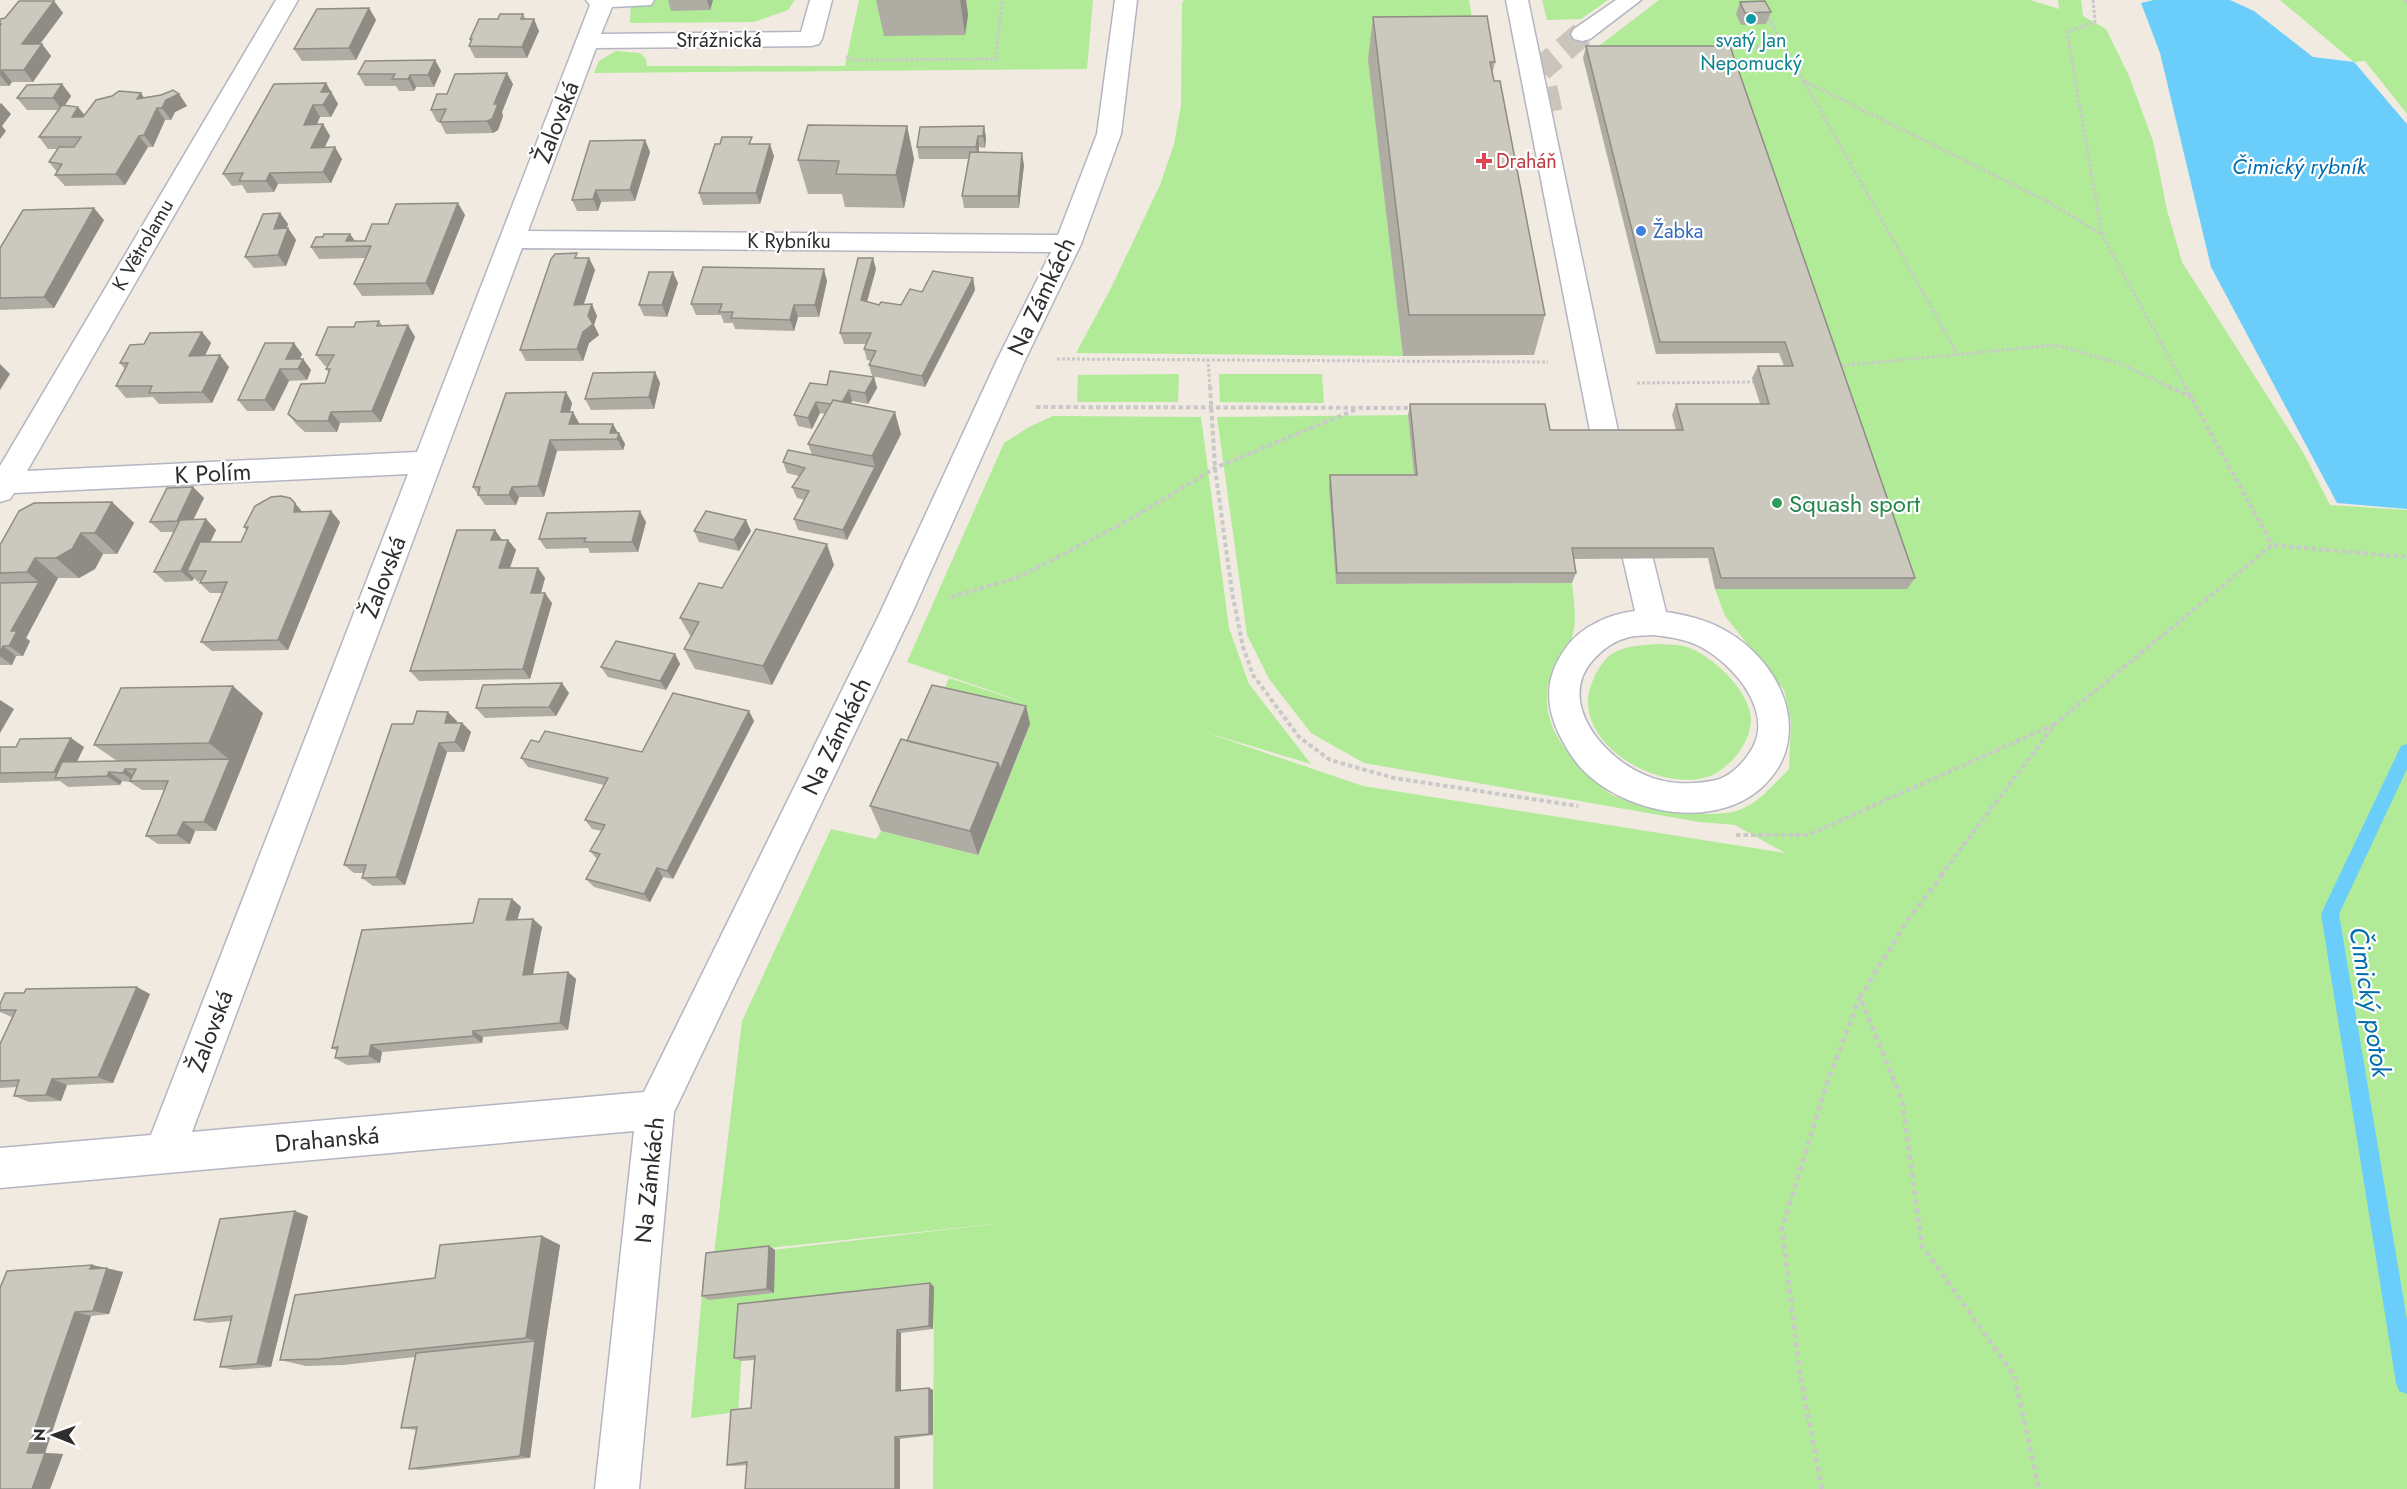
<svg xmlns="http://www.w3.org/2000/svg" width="2407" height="1489" font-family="Jost,sans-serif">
<rect width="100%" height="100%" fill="#f0eae0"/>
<!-- green -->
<path fill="#b1eb98" d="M631,0H795L788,10L754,22L630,23Z
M859,0H1093L1087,69L594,73L599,61L616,51L640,53L646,59L647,66H845Z
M1184,0H1469L1479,59H1369L1403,356L1076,353L1110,290L1160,185L1174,144L1181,105L1182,3Z
M1542,0H1608L1581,19L1547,20Z
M1659,0H2030L2059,9L2058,0H2081L2083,16L2106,29L2129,76L2153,141L2167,210L2182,262L2303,452L2330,505L2407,510V1489H933L934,1288L745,1308L738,1412L691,1418L705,1258L1003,1223L714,1254L742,1021L831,829L876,839L881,831L978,855L1030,725L938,703L949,678L1044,709L907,662L1004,443L1029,427L1053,416L1201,417L1229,628L1249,684L1311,764L1204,732L1363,786L1785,853L1735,825L1699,822L1364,763L1311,733L1269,679L1247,635L1217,417L1408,415L1415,486L1336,584L1572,583C1574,601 1578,625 1570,642C1561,660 1548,674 1547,695C1545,731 1572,761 1597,782C1603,787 1608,794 1615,796C1645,809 1699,818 1732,812C1755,808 1773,785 1789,769L1791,721L1784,690L1725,616L1715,589H1907L1726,58H1583Z
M2280,0H2407V114L2365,61L2354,62Z
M1179,374L1178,402H1077L1078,375Z
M1219,374H1322L1324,403L1220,402Z
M1660,644C1668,645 1679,644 1687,647C1712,655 1750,691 1751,719C1751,733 1744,746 1736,756C1729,764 1718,774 1707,777C1655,793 1566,739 1593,680C1597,670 1605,657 1615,652C1629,645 1645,645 1660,644Z"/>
<!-- water -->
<path fill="#6bcefa" d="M2154,0H2230L2254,11L2313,57L2354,62L2407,124V509L2337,503L2211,267L2160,53L2141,3Z"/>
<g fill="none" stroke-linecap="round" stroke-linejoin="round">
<!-- stream -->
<path fill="#6bcefa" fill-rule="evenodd" d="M2407,744V769L2339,914L2407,1320V1394L2399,1391L2396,1383L2321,914L2401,746Z"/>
<!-- minor-tunnel -->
<path stroke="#c9c4bc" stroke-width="25" stroke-dasharray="25 12" stroke-linecap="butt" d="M1550,112L1541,69L1582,34"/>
<defs>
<path id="minor" d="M276,0H298L27,471L417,452L590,5L586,0H654L651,5L612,7L601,34L801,32L810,0H832L822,39L819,44L811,46L596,48L528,231L1058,235L1097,134L1115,0H1137L1121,134L1081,244L1026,358L912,613L674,1112L639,1489H595L634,1131L0,1188V1148L151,1135L408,474L14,493L10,499L0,502V466ZM522,248L1051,252L998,358L880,613L644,1092L192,1132Z
M1506,0H1528L1620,441L1616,448L1606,452L1596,448L1592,441Z
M1616,0H1641L1590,39L1582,41L1574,39L1571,34L1574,29Z
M1638,547L1649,551L1653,559L1666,612C1686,615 1708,620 1726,631C1783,663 1816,740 1760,789C1711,831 1623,813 1581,768C1572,758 1565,746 1559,734C1545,704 1545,677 1565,649C1580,627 1609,614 1635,611L1623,559L1627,551ZM1653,635C1669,637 1686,639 1701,647C1736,666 1778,716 1748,755C1741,765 1729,777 1716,780C1693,785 1667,785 1645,775C1605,759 1556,703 1592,661C1601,651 1613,641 1626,638C1634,635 1644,636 1653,635Z"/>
</defs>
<!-- minor casing -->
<use href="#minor" stroke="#b4b5c2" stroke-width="3"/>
<!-- path-far2 -->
<path stroke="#c9c9c9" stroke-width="3" stroke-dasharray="3 2" stroke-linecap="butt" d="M2093,0L2095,22L2067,32L2102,235L2186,388
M2405,0L2407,3
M1766,14L1957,353
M1726,48L1785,47
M846,57L853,60L996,59L1002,0
M1804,81L2047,201L2101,234
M1057,359L1548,362
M1208,359L1210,388
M1837,366L2055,345L2119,363L2171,388
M1637,383L1759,382"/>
<!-- path-far1 -->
<path stroke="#c9c9c9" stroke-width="4" stroke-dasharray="4.5 3" stroke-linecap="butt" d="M1210,386L1215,468L1232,592L1243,647L1253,675L1299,737L1330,760L1394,778L1578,806
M2168,386L2193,398
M2185,386L2272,545
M1036,407L1412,408
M951,597L1019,577L1129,520L1215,468L1357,409
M1736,835H1808L2053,725
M1941,875L2055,724L2272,545L2407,557"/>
<!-- path -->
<path stroke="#c9c9c9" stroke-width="4.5" stroke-dasharray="5 4" stroke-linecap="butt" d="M1943,874L1907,921L1860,997L1902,1100L1922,1246L2014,1375L2039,1489
M1822,1489L1800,1374L1782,1229L1827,1083L1860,997"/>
<!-- minor -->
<use href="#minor" fill="#fff" fill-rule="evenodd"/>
</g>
<!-- wall -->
<path fill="#afaca3" d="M668,0H713L710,10L671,11Z
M876,0H966L968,15L965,35L884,36Z
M54,1L63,13L40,44H42L51,56L33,82H12L9,86H0V19L5,18Z
M1740,2L1771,12L1766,24L1741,25L1736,14Z
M369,8L376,20L356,60L302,61L294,49Z
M523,14L526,19L539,31L527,58H475L469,46L471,41L470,39L498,19Z
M1373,17L1495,62L1492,75L1545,315L1534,355L1403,356L1368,59Z
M1586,46H1730L1915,578L1907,589H1715L1708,558L1574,559L1576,573L1572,583L1336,584L1329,486L1330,475H1414L1408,415L1410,404L1550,430H1676L1672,415L1676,404H1760L1752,378L1758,366H1784L1779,353L1656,354L1583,58Z
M435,60L441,71L434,87H416L414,91H399L396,86H365L358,74Z
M326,83L338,104L331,117H320L317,125L323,124L330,136L325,147L342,159L331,183L278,184L274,192L247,193L242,185L232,186L223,174Z
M62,84L71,96L65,105L85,115L144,98L179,94L187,106L175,112L171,120H165L153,147H148L125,185L65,186L55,175L57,172L49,162L58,149H48L39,137L58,110H27L17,98Z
M513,84L502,112L503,116L498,130L493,133L446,134L440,122H437L431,110L447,94Z
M907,126L914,159L904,208L845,207L842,194H808L798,160Z
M984,126L986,138L985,148L979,147V152L1024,165L1019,208H964L962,196L969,159H919L917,147Z
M645,140L650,152L635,201L601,202L598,211H577L572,200Z
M754,144L774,156L760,204L703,205L699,193Z
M280,213L288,224L287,228H288L296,240L286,266L254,268L245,257Z
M465,215L433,295L362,296L354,284L366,258L319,259L311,247L355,241H365L388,224Z
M104,220L54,308L0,310V248Z
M580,258H589L595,270L583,305L597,316L594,325L599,335L589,343L583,361H526L520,350Z
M876,269L867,302L879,305H901L922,292L973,278L975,290L925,387L872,376L869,365L871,361L867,360L864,349L866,344H844L840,333Z
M827,281L819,317H798L794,331L735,329L733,323H724L721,315H696L691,304Z
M678,283L667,317L644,316L639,305Z
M379,321L383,326L408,325L415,337L381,422L340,423L337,432H305L297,425L288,414L325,383L329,373L326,369L328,366H325L316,355L354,327Z
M202,332L211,343L205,356L229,367L212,403L159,404L153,397L126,398L116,386L125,369L120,363L144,344Z
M265,343L302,354L300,359H303L311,370L307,380L289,381L274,411H247L238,400Z
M655,372L660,383L654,409L591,410L585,399Z
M874,377L877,388L868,404L852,401L851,404L901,434L847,540L798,530L794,519L805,500L797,498L792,487L799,476L787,473L783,462L812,455L808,444L825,414L820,413L812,429L798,426L794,415L827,385Z
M566,392L572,403L570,412L579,423V424L619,433L625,444L623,450L557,451L544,497H519L516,505H485L473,487Z
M193,487L204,498L193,520L206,519L216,530L210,542H241L246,530L244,527L302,511H331L340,522L288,650L212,651L201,642L223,593H210L200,583V581L198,582L194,578L192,581L165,582L154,572L174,532H161L150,522Z
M112,502L134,523L117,554H103L95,569L79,578H58L26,638L30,641L23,656H16L12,665H0V545Z
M646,522L638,552L590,553L588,548L546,549L539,539Z
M694,531H751L739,551L699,542Z
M501,540H508L516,550L510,568H538L545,578L541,593L552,603L530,679L419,681L410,671Z
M834,565L772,685L695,669L684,649L691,637L680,618L722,588Z
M675,654L680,664L666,690L608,677L601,667Z
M569,693L556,716L485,718L476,708Z
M1026,706L1030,724L978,855L881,831L870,806L907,741Z
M749,711L754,721L673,879L663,877L650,902L594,887L586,879L597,859L590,851L602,831L592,829L585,820L604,785L528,767L521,758L539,742L642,752Z
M263,713L216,831H195L190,844H158L146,836L164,790H142L130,782L122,781L120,785L68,787L60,781L0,783V747H84L77,761H117L94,745Z
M457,721L456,723H462L471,732L464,752H447L405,885L373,886L362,878L364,873H354L344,865L413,724Z
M512,899L521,907L517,920L533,919L542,927L533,975L568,972L576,979L568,1030L483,1037L482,1043L382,1052L380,1063L347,1065L335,1058L337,1051L332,1048L473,923Z
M150,994L113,1083L67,1085L61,1101L29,1102L14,1096L17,1087L0,1088V1044L12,1017L0,1012V1004Z
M308,1216L271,1367L234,1370L220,1367L231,1321L209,1323L194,1320Z
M542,1236L560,1245L545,1344L530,1458L421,1470L409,1469L416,1430L401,1428L415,1357L343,1365L306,1366L280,1360L435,1278Z
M769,1246L775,1250L774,1293L709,1300L702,1296Z
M92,1265L123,1272L109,1314L91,1316L68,1383L45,1453L63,1454L50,1489H0Z
M930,1283L934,1287L933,1329L901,1333V1391L929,1388L933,1390V1435L900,1439L747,1465L734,1466L727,1465L751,1408L754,1360L741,1361L734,1358Z"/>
<!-- shaded-wall -->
<path fill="#8e8c85" d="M707,0H713L710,10Z
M960,0H966L968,15L965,35Z
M54,1L63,13L31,56L22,44Z
M369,8L376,20L356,60L349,48Z
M534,19L539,31L527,58L522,47Z
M42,44L51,56L33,82L24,70Z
M435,60L441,71L434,87L428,75Z
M2,70L12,82L9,86L0,75Z
M507,73L513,84L502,112L503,116L498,130L493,133L487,121Z
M410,75L416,87L414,91L408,79Z
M326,83L338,104L331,117L323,105L321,92Z
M62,84L71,96L62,110L53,98Z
M141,93L149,105L137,99Z
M179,94L187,106L175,112L171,120L162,108L166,100Z
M1,103L11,114L2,126L6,131L0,139V104Z
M313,105L320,117L311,136L304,125Z
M78,107L88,119L72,117Z
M157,108L165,120L153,147L144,135Z
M323,124L330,136L319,159L311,148Z
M907,126L914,159L904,208L896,175Z
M984,126L986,138L985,148L983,136Z
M139,136L148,147L125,185L116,174Z
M978,136L979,147L978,158L976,147Z
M645,140L650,152L635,201L630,190Z
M770,144L774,156L760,204L756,193Z
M335,147L342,159L331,183L323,172Z
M1022,153L1024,165L1019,208L1018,196Z
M270,173L278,184L274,192L266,181Z
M596,190L601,202L598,211L593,199Z
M458,203L465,215L433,295L426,283Z
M94,208L104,220L54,308L44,297Z
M280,213L288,224L282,241L274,229Z
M288,228L296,240L286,266L278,255Z
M350,234L358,245L346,241Z
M589,258L595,270L580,316L574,305Z
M873,258L876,269L864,312L861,300Z
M824,269L827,281L819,317L815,305Z
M673,272L678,283L667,317L662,305Z
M973,278L975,290L925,387L922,376Z
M592,304L597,316L594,325L599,335L589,343L583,361L577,349Z
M794,305L798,317L794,331L790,320Z
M408,325L415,337L381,422L372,411Z
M202,332L211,343L199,367L189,356Z
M294,343L302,354L295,370L286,359Z
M220,355L229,367L212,403L202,392Z
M303,359L311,370L307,380L298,369Z
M0,364L10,374L0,390Z
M280,369L289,381L274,411L265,400Z
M655,372L660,383L654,409L649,397Z
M874,377L877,388L868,404L865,393Z
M849,390L852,401L843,417L840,406Z
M566,392L572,403L567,423L561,412Z
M816,402L820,413L812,429L808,418Z
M331,412L340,423L337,432L328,421Z
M573,412L579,423L576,435L569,424Z
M895,412L901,434L847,540L843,530L875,467L872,456Z
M613,424L619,435V433L625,444L623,450L617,439L610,433Z
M550,440L557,451L544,497L538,486Z
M193,487L204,498L187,532L177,521Z
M512,487L519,497L516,505L509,495Z
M112,502L134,523L117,554L95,533Z
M295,503L304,514L294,512Z
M331,511L340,522L288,650L278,640Z
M640,511L646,522L638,552L632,542Z
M206,519L216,530L197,571H187L194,578L192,581L181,571Z
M746,520L751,531L739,551L734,540Z
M495,530L502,540H491Z
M81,533L103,554L95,569L79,578L56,558Z
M508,540L516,550L506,578L499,568Z
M827,544L834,565L772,685L763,666Z
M35,558L58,578L26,638L30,641L23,656L9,646L11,631L39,582L27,572Z
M538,568L545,578L538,603L531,593Z
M545,593L552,603L530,679L523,669Z
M3,646L16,656L12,665L0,656V653Z
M675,654L680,664L666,690L660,681Z
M562,683L569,693L556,716L549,707Z
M233,686L263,713L241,769L209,743Z
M0,700L14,709L0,733Z
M1026,706L1030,724L978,855L970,831L998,763Z
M749,711L754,721L673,879L667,871Z
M448,712L457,721L454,732L445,723Z
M462,723L471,732L464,752L455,742Z
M71,738L84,747L69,778H62L54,772Z
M439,743L447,752L405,885L396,877Z
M230,759L241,769L216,831L204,822Z
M125,769L137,778L135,782L123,773Z
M109,772L122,781L120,785L107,776Z
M183,822L195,831L190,844L177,835Z
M657,868L663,877L650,902L644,894Z
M512,899L521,907L515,928L506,920Z
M533,919L542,927L531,983L523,975Z
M568,972L576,979L568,1030L560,1023Z
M137,987L150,994L113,1083L98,1077Z
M473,1031L483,1037L482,1043L473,1036Z
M371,1045L382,1052L380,1063L369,1056Z
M52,1079L67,1085L61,1101L46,1095Z
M295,1211L308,1216L271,1367L257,1364Z
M542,1236L560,1245L545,1344L530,1458L520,1456L535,1341L526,1338Z
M769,1246L775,1250L774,1293L767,1289Z
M92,1265L123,1272L109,1314L93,1311L90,1269Z
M930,1283L934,1287L933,1329L929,1326Z
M75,1312L91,1316L45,1453L63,1454L50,1489H32L27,1453Z
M897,1330L901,1333V1394L896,1391Z
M929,1388L933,1390V1435L929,1434Z
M895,1437L900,1439V1489H895Z"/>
<!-- building -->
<path fill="#cbc8be" stroke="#8e8c85" stroke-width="1.5" d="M19,1H54L22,44H42L24,70H2L0,73V26L1,24H0V19L5,18Z
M1765,1L1771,12L1745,13L1740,2Z
M369,8L349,48L294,49L317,9Z
M500,14H523L521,19H534L522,47L469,46L472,39H470L479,19H498Z
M1487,16L1495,62H1490L1494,81H1500L1545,315H1409L1373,17Z
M1586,46H1730L1915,578H1721L1713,548H1572L1576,573H1337L1330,475H1417L1410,404H1545L1550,430H1683L1676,404H1769L1758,366H1793L1785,342H1660Z
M435,60L428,75H410L408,79H392L395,74H358L365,61Z
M507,73L494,104H498L492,119L487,121L440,122L446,109L431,110L437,94H447L455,74Z
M326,83L321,92H331L323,105H313L304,125L323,124L311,148L335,147L323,172L270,173L266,181H239L243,173L223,174L274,84Z
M62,84L53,98H17L27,85Z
M173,90L179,94L166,100L162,108H157L144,135L139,136L116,174L55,175L62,164L49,162L59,147H74L81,137H39L62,105L78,107L72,117H83L96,100L112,96L119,91L141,93L137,99L161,95Z
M808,125L907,126L896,175L836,174L839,161L798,160Z
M984,126L983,136H978L976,147H917L920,127Z
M722,137H752L749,144H770L756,193H699L715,144H720Z
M645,140L630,190H596L593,199L572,200L590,141Z
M970,152L1022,153L1018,196H962Z
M458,203L426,283L354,284L371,246L311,247L316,237H323L324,234H350L346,241H365L372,224H388L396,204Z
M94,208L44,297L0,298V248L23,210Z
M280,213L274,229L288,228L278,255L245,257L263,214Z
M577,253L575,258H589L574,305L592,304L588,316L593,324L583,332L577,349L520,350L551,259L555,254Z
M858,258H873L861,300L879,305L881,302L901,305L910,289L922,292L933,271L973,278L922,376L869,365L876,351L864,349L871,333H840Z
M703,267L824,269L815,305H794L790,320L731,318L733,312H719L722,304H691Z
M649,272H673L662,305H639Z
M379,321L377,326L408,325L372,411L331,412L328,421H297L288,414L301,384L325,383L330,369H326L334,355H316L328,327H354L356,322Z
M202,332L189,356L220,355L202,392L149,393L152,386H116L128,363H120L130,345L144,344L150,333Z
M265,343H294L286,359H303L298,369H280L265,400H238Z
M830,371L874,377L865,393L849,390L842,402L833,400L831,404L816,402L808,418L794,415L810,383L827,385Z
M655,372L649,397L585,399L593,373Z
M566,392L561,412H573L569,424H613L610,433H619L617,439L550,440L538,486L512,487L509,495H478L480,487H473L506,393Z
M833,400L895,412L872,456L808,444Z
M788,450L875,467L843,530L794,519L809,491L792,487L805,468L783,462Z
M193,487L177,521L150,522L167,488Z
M281,496L290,498L295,503L294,512L331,511L278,640L201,642L227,582L200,583L206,571H187L200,542H241L248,527H244L255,506L271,497Z
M112,502L95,533H81L72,549L56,558H35L27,572L0,573V545L19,511L34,503Z
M640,511L632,542H584L586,538L539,539L547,513Z
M706,511L746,520L734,540L694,531Z
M206,519L181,571L154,572L180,520Z
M756,529L827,544L763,666L684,649L699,622L680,618L699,583L722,588Z
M457,530H495L491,540H508L499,568H538L531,593H545L523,669L410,671Z
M39,582L11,631H17L9,646H3L0,653V583Z
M616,641L675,654L660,681L601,667Z
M562,683L549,707L476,708L483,685Z
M932,685L1026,706L1000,770L998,763L907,741Z
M233,686L209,743L94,745L121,688Z
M673,693L749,711L667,871L657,868L644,894L586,879L600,854L590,851L605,825L585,820L608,778L521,758L531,740L539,742L545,731L642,752Z
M417,711L448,712L445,723H462L455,742L439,743L396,877L362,878L366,865H344L392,724H413Z
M71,738L54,772L0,773V747H16L20,739Z
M901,739L998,763L970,831L870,806Z
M230,759L204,822H183L177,835L146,836L168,781H130L136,769H125L123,773L109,772L107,776L55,778L62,762Z
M479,899H512L506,920L533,919L523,975L568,972L560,1023L473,1031V1036L371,1045L369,1056L335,1058L338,1047L332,1048L362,930L473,923Z
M137,987L98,1077L52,1079L46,1095L14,1096L19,1080L0,1081V1044L16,1010H0V1004L5,993H24L26,989Z
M295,1211L257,1364L220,1367L232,1316L194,1320L220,1219Z
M542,1236L526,1338L318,1359L280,1360L295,1295L435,1278L440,1245Z
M769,1246L767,1289L702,1296L706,1253Z
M92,1265L90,1269L107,1268L93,1311L75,1312L51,1381L27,1453H45L32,1489H0V1288L7,1271Z
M930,1283L929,1326L897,1330L896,1391L929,1388V1434L895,1437V1489H745L747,1462L727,1465L731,1410L751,1408L755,1356L734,1358L738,1304Z
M535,1341L520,1456L409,1469L417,1427L401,1428L416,1353Z"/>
<!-- markers -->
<circle fill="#0f9aa8" stroke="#fff" stroke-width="2" cx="1751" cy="19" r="6"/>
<path fill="#e0444e" stroke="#fff" stroke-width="2" d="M1481 152h6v6h6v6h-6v6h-6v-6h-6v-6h6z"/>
<circle fill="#3f7fe0" stroke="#fff" stroke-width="2" cx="1641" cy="231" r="6"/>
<circle fill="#2e9e5b" stroke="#fff" stroke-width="2" cx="1777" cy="503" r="6"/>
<g text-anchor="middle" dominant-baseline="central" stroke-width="4.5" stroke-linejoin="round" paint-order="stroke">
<!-- far-street labels -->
<g font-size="20" fill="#2e2e2e" stroke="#fff">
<text x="719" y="40">Strážnická</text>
<text x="789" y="241">K Rybníku</text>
<text transform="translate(143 245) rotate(-60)">K Větrolamu</text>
</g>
<!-- far-culture labels -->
<g font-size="20" fill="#0d838f" stroke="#fff">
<text x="1751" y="40">svatý Jan<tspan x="1751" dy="23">Nepomucký</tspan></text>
</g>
<!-- far-health labels -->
<g font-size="20" fill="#be3a42" stroke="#fff" text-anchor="start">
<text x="1496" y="161">Draháň</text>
</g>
<!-- far-shop labels -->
<g font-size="20" fill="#366cbe" stroke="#fff" text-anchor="start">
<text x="1653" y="231">Žabka</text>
</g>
<!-- far-water labels -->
<g font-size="22" font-style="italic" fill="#006cb0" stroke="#fff">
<text x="2299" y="166">Čimický rybník</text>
</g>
<!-- street labels -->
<g font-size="24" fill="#2e2e2e" stroke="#fff">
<text transform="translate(556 122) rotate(-69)">Žalovská</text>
<text transform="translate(1041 296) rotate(-65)">Na Zámkách</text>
<text transform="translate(213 473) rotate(-3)">K Polím</text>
<text transform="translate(383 577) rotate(-69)">Žalovská</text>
<text transform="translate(836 736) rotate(-64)">Na Zámkách</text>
<text transform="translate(210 1031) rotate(-69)">Žalovská</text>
<text transform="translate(327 1139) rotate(-5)">Drahanská</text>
<text transform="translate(649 1180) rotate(-84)">Na Zámkách</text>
</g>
<!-- leisure labels -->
<g font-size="24" fill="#27864d" stroke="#fff" text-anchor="start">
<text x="1789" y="503">Squash sport</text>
</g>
<!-- water labels -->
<g font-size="26" font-style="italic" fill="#006cb0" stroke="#fff">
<text transform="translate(2370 1002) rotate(81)">Čimický potok</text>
</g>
</g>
<!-- north arrow -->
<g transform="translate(54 1435) rotate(271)" stroke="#ffffff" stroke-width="4.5" paint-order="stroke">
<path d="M0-4.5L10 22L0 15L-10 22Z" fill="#2e2e2e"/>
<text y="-9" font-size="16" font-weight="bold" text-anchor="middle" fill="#2e2e2e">N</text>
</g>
</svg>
